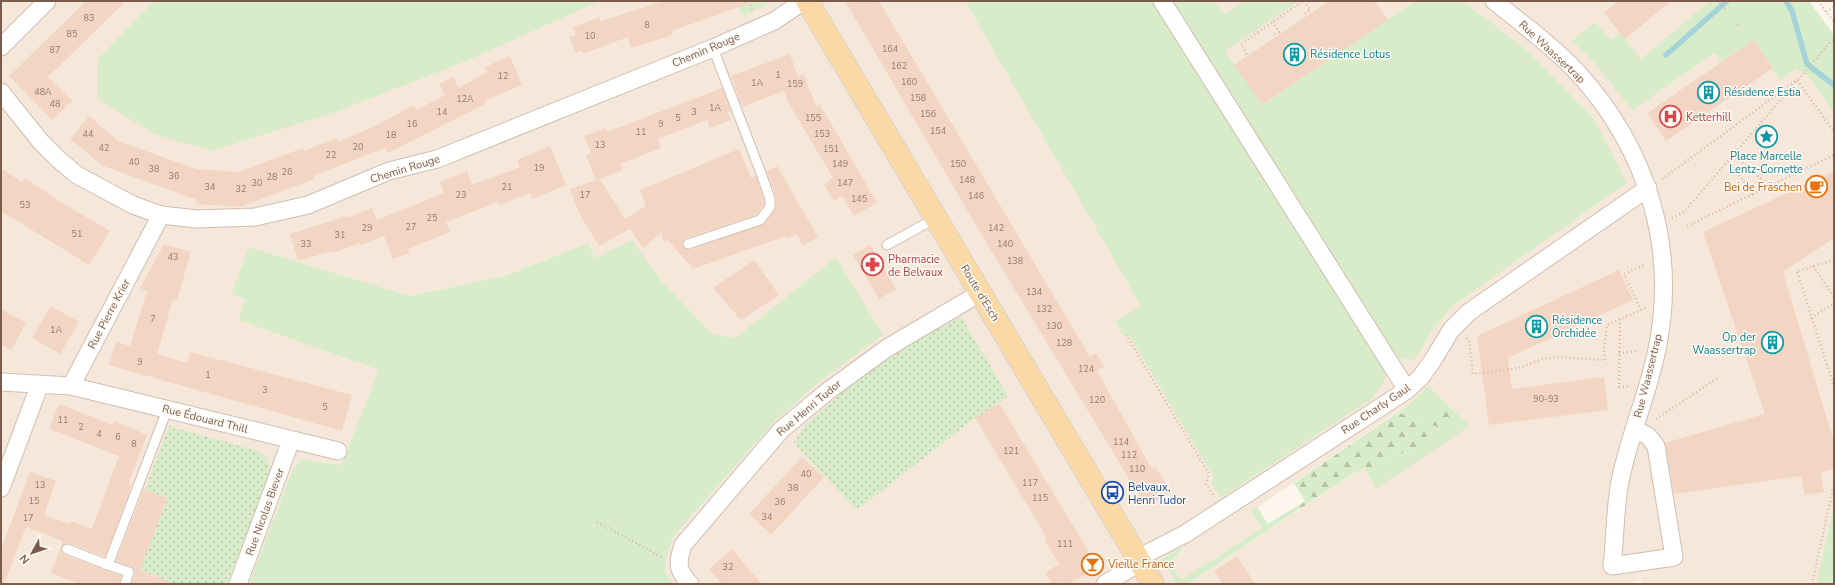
<svg xmlns="http://www.w3.org/2000/svg" width="1835" height="585" font-family="'Nunito Sans',sans-serif">
<defs>
<pattern id="forest-firs" width="22" height="20" patternUnits="userSpaceOnUse"><rect width="22" height="20" fill="#d8ecc9"/><path d="M5 1l3.5 6h-7zM16 11l3.5 6h-7z" fill="#b4c2a5"/></pattern>
<pattern id="park-dots" width="8" height="8" patternUnits="userSpaceOnUse"><rect width="8" height="8" fill="#d8ecc9"/><path d="M2 2h.1M6 6h.1" fill="none" stroke="#b4c2a5" stroke-width="1.8" stroke-linecap="round"/></pattern>
</defs>
<rect width="100%" height="100%" fill="#fdf6ec"/>
<!-- residential -->
<path fill="#f5e8da" d="M1,1H834V4L838,1H965L1142,306L1115,322L1123,336L1128,333L1213,476L1211,483L1391,364L1404,359L1407,361L1416,358L1433,329L1454,305L1627,183L1595,120L1528,51L1463,1H1755L1798,68L1809,77L1834,113V504L1816,584H1641V580L1623,584H1188L1364,467L1376,488L1469,426L1428,386L1413,401L1252,511L1262,528L1181,581L1170,563L1183,550L1182,547L1162,558L1177,584H674L665,572L666,559L673,537L774,422L820,381L836,257L735,338L712,334L659,278L632,241L595,258L587,243L504,276L410,296L249,247L231,294L245,299L238,320L379,370L341,465L301,459L292,469L249,584H1Z
M1170,1H1415L1243,118Z"/>
<!-- green -->
<path fill="#d8ecc9" d="M154,1H600L466,61L338,111L212,151L154,134L98,99V59Z
M734,1H770L762,7L744,16Z
M965,1H1154L1388,372L1383,383L1371,399L1221,498L1211,483L1213,476L1128,334L1123,336L1115,321L1141,306Z
M1170,1H1212L1226,14L1243,1H1299L1225,51L1262,105L1415,1H1463L1528,51L1595,120L1627,183L1454,305L1433,329L1416,358L1411,361L1404,359L1396,361Z
M1710,1H1809L1834,35V113L1809,77L1797,68L1780,80L1754,40L1721,62L1715,53L1632,110L1594,62L1572,41L1595,22L1611,40L1620,33L1641,59Z
M632,240L659,278L712,334L735,338L836,257L883,335L820,381L774,422L673,537L666,559L665,572L674,584H249L292,470L301,459L341,465L379,370L238,320L245,299L231,294L249,247L410,296L504,276L588,243L595,258Z
M1428,386L1470,426L1376,489L1364,467L1386,473L1391,456L1416,450L1424,446L1432,425L1430,421L1397,413L1413,401Z
M1305,501L1292,514L1188,584H1177L1161,559L1182,547L1183,549L1170,563L1181,580L1262,528L1251,511L1257,507L1268,524Z
M1834,504V584H1816Z"/>
<!-- forest -->
<path fill="url(#forest-firs)" d="M1446,405L1458,417L1449,431L1432,425L1424,446L1416,450L1391,456L1386,473L1364,467L1292,514L1305,501L1294,483L1397,413L1430,421L1434,409Z"/>
<!-- park -->
<path fill="url(#park-dots)" d="M961,317L1008,396L971,421L857,510L794,443L806,424L860,377L925,336Z
M169,426L258,451L268,460L270,473L227,584H159L161,578L140,570L167,498L145,489Z"/>
<g fill="none" stroke-linecap="round" stroke-linejoin="round">
<!-- stream -->
<path stroke="#a5d3da" stroke-width="5.5" d="M1786,1L1792,11L1807,64L1834,85
M1666,55L1727,1"/>
</g>
<!-- building -->
<path fill="#f3d5c3" d="M86,1H126L48,77L72,101L52,120L9,76Z
M664,1H749L750,3L672,31L673,35L631,48L628,37L583,54L582,51L576,53L569,37L576,35L573,27L599,17L601,21Z
M845,1H879L1090,357L1096,353L1104,366L1097,371L1152,469L1155,466L1171,492L1146,507L977,227Z
M1329,1H1375L1388,20L1262,105L1234,65Z
M1618,1H1671L1625,39L1604,13Z
M1754,40L1773,68L1666,141L1647,113Z
M790,54L798,77L804,74L816,106L820,104L877,203L854,216L842,196L834,201L824,184L833,178L788,102L784,91L742,107L731,76Z
M510,56L522,85L484,101L485,104L388,153L385,148L313,176L314,179L240,207L196,204L197,200L103,166L70,139L89,116L118,141L196,169L238,172L303,148L304,151L336,138L338,142L373,127L414,105L417,110L445,95L439,84L453,77L459,88L487,72L485,67Z
M722,88L731,111L728,112L731,120L710,128L707,120L658,139L661,148L620,164L623,170L600,179L625,219L646,206L640,190L739,149L751,178L756,176L764,200V205L756,215L686,238L682,243L684,248L690,250L764,224L776,207V197L767,171L777,166L818,237L803,245L797,234L787,239L786,236L693,269L668,240L664,242L661,232L643,248L630,229L599,246L580,215L570,189L596,180L586,155L591,153L584,136L606,128L607,132Z
M550,146L566,185L533,199L530,193L500,205L498,202L446,222L450,232L408,249L410,253L393,259L384,236L361,245L360,243L333,253L332,251L298,261L290,234L347,216V218L372,208L377,220L444,193L440,182L467,171L472,185L520,167L517,160Z
M1,168L22,182L25,178L64,204L110,231L89,265L1,211Z
M1834,171V238L1783,272L1834,442V469L1821,472L1824,492L1805,495L1801,476L1674,494L1665,443L1765,414L1703,232Z
M164,244L191,252L177,300L173,299L157,354L187,363L190,352L352,395L342,431L109,365L116,342L130,346L147,291L140,288Z
M870,245L896,289L879,299L853,255Z
M754,260L779,295L741,320L713,288Z
M1619,270L1633,300L1508,358L1512,389L1604,377L1608,410L1489,425L1477,336Z
M51,306L79,322L60,354L32,338Z
M1,309L26,323L11,350L1,344Z
M999,403L1098,567L1069,584H1052L1045,573L1059,564L1044,540L1047,538L975,418Z
M59,404L113,425L114,421L147,435L129,482L132,484L105,557L69,543L64,544L61,547L62,552L65,555L121,576L119,584H79L51,573L63,541L26,527L4,584H1V550L30,472L56,481L44,515L69,524L71,521L92,529L119,456L49,429Z
M802,457L824,477L771,535L749,514Z
M144,489L167,498L140,570L173,583V584H131L135,574L134,568L116,561Z
M732,549L746,566L762,584H722L709,569Z
M1237,556L1255,584H1223L1214,571Z"/>
<g fill="none" stroke-linecap="round" stroke-linejoin="round">
<defs>
<path id="lane" d="M688,244L760,220L770,207V199L762,176L713,48
M887,245L936,218
M67,549L108,565L167,410
M108,565L129,572L125,584"/>
<path id="street" d="M1162,1L1407,390
M1494,1C1522,24 1553,46 1578,73C1647,149 1678,248 1657,349C1648,396 1627,440 1619,487C1615,513 1615,540 1612,566L1674,557L1656,446L1648,436L1634,429
M1,47L47,1
M1,92L41,142L58,159L77,175L133,205L161,215L197,219L255,217L308,205L389,171L437,159L713,48L774,21L804,1
M1,382L71,386L161,215
M71,386L338,451
M1,488L40,384
M1138,558L1185,534L1407,390L1420,378L1433,360L1451,330L1469,312L1648,188
M238,584L291,440
M690,584C677,570 677,563 683,545L781,430L828,391L887,348L980,293
M1105,584L1140,562"/>
<path id="primary" d="M807,1L1153,584"/>
</defs>
<!-- lane casing -->
<use href="#lane" stroke="#d1beb0" stroke-width="11"/>
<!-- street casing -->
<use href="#street" stroke="#d1beb0" stroke-width="19"/>
<!-- primary casing -->
<use href="#primary" stroke="#dad1cd" stroke-width="24"/>
<!-- path -->
<path stroke="#d9b8a5" stroke-width="2.5" stroke-dasharray="1 3" stroke-linecap="butt" d="M751,1L752,12
M1304,1L1310,10L1305,14
M1818,1L1834,22
M1719,2L1726,10
M1826,12L1834,7
M1272,22L1279,32L1275,34
M1738,24L1740,27
M1247,54L1241,44L1303,1
M1733,155L1770,186
M1662,179L1797,80L1834,132
M1753,194L1834,155
M1672,218L1684,212L1834,38
M1687,226L1753,194L1728,160
M1834,260L1797,271L1834,387
M1813,266L1834,297
M1641,310L1624,274L1646,264
M1811,318L1834,303
M1620,319L1619,387L1630,386
M1126,335L1209,474L1206,484L1213,495
M1467,338L1469,339L1473,374L1519,368L1542,359L1560,357L1605,360L1604,351L1607,325L1646,308
M1619,353L1639,351
M1656,419L1719,377
M597,522L662,557
M1812,584L1834,484"/>
<!-- lane -->
<use href="#lane" stroke="#fff" stroke-width="9"/>
<!-- street -->
<use href="#street" stroke="#fff" stroke-width="17"/>
<!-- primary -->
<use href="#primary" stroke="#fbd9a5" stroke-width="22"/>
</g>
<!-- icons -->
<defs>
<symbol id="building-ring" viewBox="-11 -11 22 22"><circle r="9.5" fill="#fffaf3" stroke="#0f9aa8" stroke-width="1.5"/><path d="M-4-6H4V6H1V3H-1V6H-4ZM-2.5-4.3h1.7v1.8h-1.7ZM.8-4.3h1.7v1.8H.8ZM-2.5-1h1.7V.8h-1.7ZM.8-1h1.7V.8H.8Z" fill="#0f9aa8"/></symbol>
<symbol id="hospital-ring" viewBox="-11 -11 22 22"><circle r="9.5" fill="#fffaf3" stroke="#e0444e" stroke-width="1.5"/><path d="M-5-5h3v3.5h4V-5h3V5h-3V1.5h-4V5h-3Z" fill="#e0444e"/></symbol>
<symbol id="sight-ring" viewBox="-11 -11 22 22"><circle r="9.5" fill="#fffaf3" stroke="#0f9aa8" stroke-width="1.5"/><path d="M0-6L1.8-2.2L6-1.7L2.9 1.2L3.7 5.4L0 3.3L-3.7 5.4L-2.9 1.2L-6-1.7L-1.8-2.2Z" fill="#0f9aa8"/></symbol>
<symbol id="cafe-ring" viewBox="-11 -11 22 22"><circle r="9.5" fill="#fffaf3" stroke="#e8710a" stroke-width="1.5"/><path d="M-5.5-4.5H6V0H3Q3 3.5 0 3.5H-2.5Q-5.5 3.5-5.5 0ZM3-3.2v2h1.7v-2ZM-6 4.5H4V6H-6Z" fill="#e8710a"/></symbol>
<symbol id="pharmacy-ring" viewBox="-11 -11 22 22"><circle r="9.5" fill="#fffaf3" stroke="#e0444e" stroke-width="1.5"/><path d="M-2-6h4v4h4v4h-4v4h-4v-4h-4v-4h4Z" fill="#e0444e"/></symbol>
<symbol id="bus-ring" viewBox="-11 -11 22 22"><circle r="9.5" fill="#fffaf3" stroke="#1a4fb4" stroke-width="1.5"/><path d="M-5-6H5V4H4V6H2V4H-2V6H-4V4H-5ZM-3.5-4V0h7V-4ZM-3.5 1.2v1.5H-2V1.2ZM2 1.2v1.5H3.5V1.2Z" fill="#1a4fb4"/></symbol>
<symbol id="bar-ring" viewBox="-11 -11 22 22"><circle r="9.5" fill="#fffaf3" stroke="#e8710a" stroke-width="1.5"/><path d="M-6-5H6L.8 .8V4.5H3.5V6h-7V4.5H-.8V.8Z" fill="#e8710a"/></symbol>
</defs>
<g fill-rule="evenodd">
<use href="#building-ring" x="1282" y="42" width="25" height="25"/>
<use href="#building-ring" x="1696" y="80" width="25" height="25"/>
<use href="#hospital-ring" x="1658" y="104" width="25" height="25"/>
<use href="#sight-ring" x="1754" y="124" width="25" height="25"/>
<use href="#cafe-ring" x="1804" y="174" width="25" height="25"/>
<use href="#pharmacy-ring" x="860" y="252" width="25" height="25"/>
<use href="#building-ring" x="1524" y="314" width="25" height="25"/>
<use href="#building-ring" x="1760" y="330" width="25" height="25"/>
<use href="#bus-ring" x="1100" y="480" width="25" height="25"/>
<use href="#bar-ring" x="1080" y="552" width="25" height="25"/>
</g>
<g text-anchor="middle" dominant-baseline="central" stroke-width="3" stroke-linejoin="round" paint-order="stroke">
<!-- number labels -->
<g font-size="9" fill="#987a6a">
<text x="89" y="18">83</text>
<text x="647" y="25">8</text>
<text x="72" y="34">85</text>
<text x="590" y="36">10</text>
<text x="890" y="49">164</text>
<text x="55" y="50">87</text>
<text x="899" y="66">162</text>
<text x="778" y="75">1</text>
<text x="503" y="76">12</text>
<text x="909" y="82">160</text>
<text x="757" y="83">1A</text>
<text x="795" y="84">159</text>
<text x="43" y="92">48A</text>
<text x="918" y="98">158</text>
<text x="465" y="99">12A</text>
<text x="55" y="104">48</text>
<text x="715" y="108">1A</text>
<text x="442" y="112">14</text>
<text x="694" y="112">3</text>
<text x="928" y="114">156</text>
<text x="678" y="118">5</text>
<text x="813" y="118">155</text>
<text x="412" y="124">16</text>
<text x="661" y="124">9</text>
<text x="938" y="131">154</text>
<text x="641" y="132">11</text>
<text x="88" y="134">44</text>
<text x="822" y="134">153</text>
<text x="391" y="135">18</text>
<text x="600" y="145">13</text>
<text x="358" y="147">20</text>
<text x="104" y="148">42</text>
<text x="831" y="149">151</text>
<text x="331" y="155">22</text>
<text x="134" y="162">40</text>
<text x="840" y="164">149</text>
<text x="958" y="164">150</text>
<text x="539" y="168">19</text>
<text x="154" y="169">38</text>
<text x="287" y="172">26</text>
<text x="174" y="176">36</text>
<text x="272" y="177">28</text>
<text x="967" y="180">148</text>
<text x="257" y="183">30</text>
<text x="845" y="183">147</text>
<text x="210" y="187">34</text>
<text x="507" y="187">21</text>
<text x="241" y="189">32</text>
<text x="461" y="195">23</text>
<text x="585" y="195">17</text>
<text x="976" y="196">146</text>
<text x="859" y="199">145</text>
<text x="25" y="205">53</text>
<text x="432" y="218">25</text>
<text x="411" y="227">27</text>
<text x="367" y="228">29</text>
<text x="996" y="228">142</text>
<text x="77" y="234">51</text>
<text x="340" y="235">31</text>
<text x="306" y="244">33</text>
<text x="1005" y="244">140</text>
<text x="173" y="257">43</text>
<text x="1015" y="261">138</text>
<text x="1034" y="292">134</text>
<text x="1044" y="309">132</text>
<text x="153" y="319">7</text>
<text x="1054" y="326">130</text>
<text x="56" y="330">1A</text>
<text x="1064" y="343">128</text>
<text x="140" y="362">9</text>
<text x="1086" y="369">124</text>
<text x="208" y="375">1</text>
<text x="265" y="390">3</text>
<text x="1546" y="399">90-93</text>
<text x="1097" y="400">120</text>
<text x="325" y="407">5</text>
<text x="63" y="420">11</text>
<text x="81" y="427">2</text>
<text x="99" y="434">4</text>
<text x="118" y="437">6</text>
<text x="1121" y="442">114</text>
<text x="134" y="444">8</text>
<text x="1011" y="451">121</text>
<text x="1129" y="455">112</text>
<text x="1137" y="469">110</text>
<text x="806" y="474">40</text>
<text x="1030" y="483">117</text>
<text x="40" y="485">13</text>
<text x="793" y="488">38</text>
<text x="1040" y="498">115</text>
<text x="34" y="501">15</text>
<text x="780" y="502">36</text>
<text x="767" y="517">34</text>
<text x="28" y="518">17</text>
<text x="1065" y="544">111</text>
<text x="728" y="567">32</text>
</g>
<!-- street labels -->
<g font-size="11" fill="#7a5c4d" stroke="#fffaf3">
<text transform="translate(706 50) rotate(-23)">Chemin Rouge</text>
<text transform="translate(1552 52) rotate(43)">Rue Waassertrap</text>
<text transform="translate(405 169) rotate(-17)">Chemin Rouge</text>
<text transform="translate(980 293) rotate(59)">Route d'Esch</text>
<text transform="translate(109 314) rotate(-62)">Rue Pierre Krier</text>
<text transform="translate(1648 376) rotate(-76)">Rue Waassertrap</text>
<text transform="translate(809 408) rotate(-40)">Rue Henri Tudor</text>
<text transform="translate(1376 409) rotate(-34)">Rue Charly Gaul</text>
<text transform="translate(205 419) rotate(14)">Rue Édouard Thill</text>
<text transform="translate(265 512) rotate(-70)">Rue Nicolas Biever</text>
</g>
<!-- culture labels -->
<g font-size="11" fill="#0d838f" stroke="#fffaf3" text-anchor="start">
<text x="1310" y="54">Résidence Lotus</text>
<text x="1724" y="92">Résidence Estia</text>
<text x="1766" y="156" text-anchor="middle">Place Marcelle<tspan x="1766" dy="13">Lentz-Cornette</tspan></text>
<text x="1552" y="320">Résidence<tspan x="1552" dy="13">Orchidée</tspan></text>
<text x="1756" y="337" text-anchor="end">Op der<tspan x="1756" dy="13">Waassertrap</tspan></text>
</g>
<!-- health labels -->
<g font-size="11" fill="#be3a42" stroke="#fffaf3" text-anchor="start">
<text x="1686" y="117">Ketterhill</text>
<text x="888" y="259">Pharmacie<tspan x="888" dy="13">de Belvaux</tspan></text>
</g>
<!-- food labels -->
<g font-size="11" fill="#c56008" stroke="#fffaf3" text-anchor="end">
<text x="1802" y="187">Bei de Fräschen</text>
<text x="1108" y="564" text-anchor="start">Vieille France</text>
</g>
<!-- transit labels -->
<g font-size="11" fill="#164399" stroke="#fffaf3" text-anchor="start">
<text x="1128" y="487">Belvaux,<tspan x="1128" dy="13">Henri Tudor</tspan></text>
</g>
</g>
<!-- border -->
<rect width="1835" height="585" fill="none" stroke="#7a5c4d" stroke-width="4"/>
<!-- north arrow -->
<g transform="translate(32 553) rotate(230)" stroke="#fffaf3" stroke-width="3" paint-order="stroke">
<path d="M0-3L7 15L0 10L-7 15Z" fill="#7a5c4d"/>
<text y="-6" font-size="11" font-weight="bold" text-anchor="middle" fill="#7a5c4d">N</text>
</g>
</svg>
